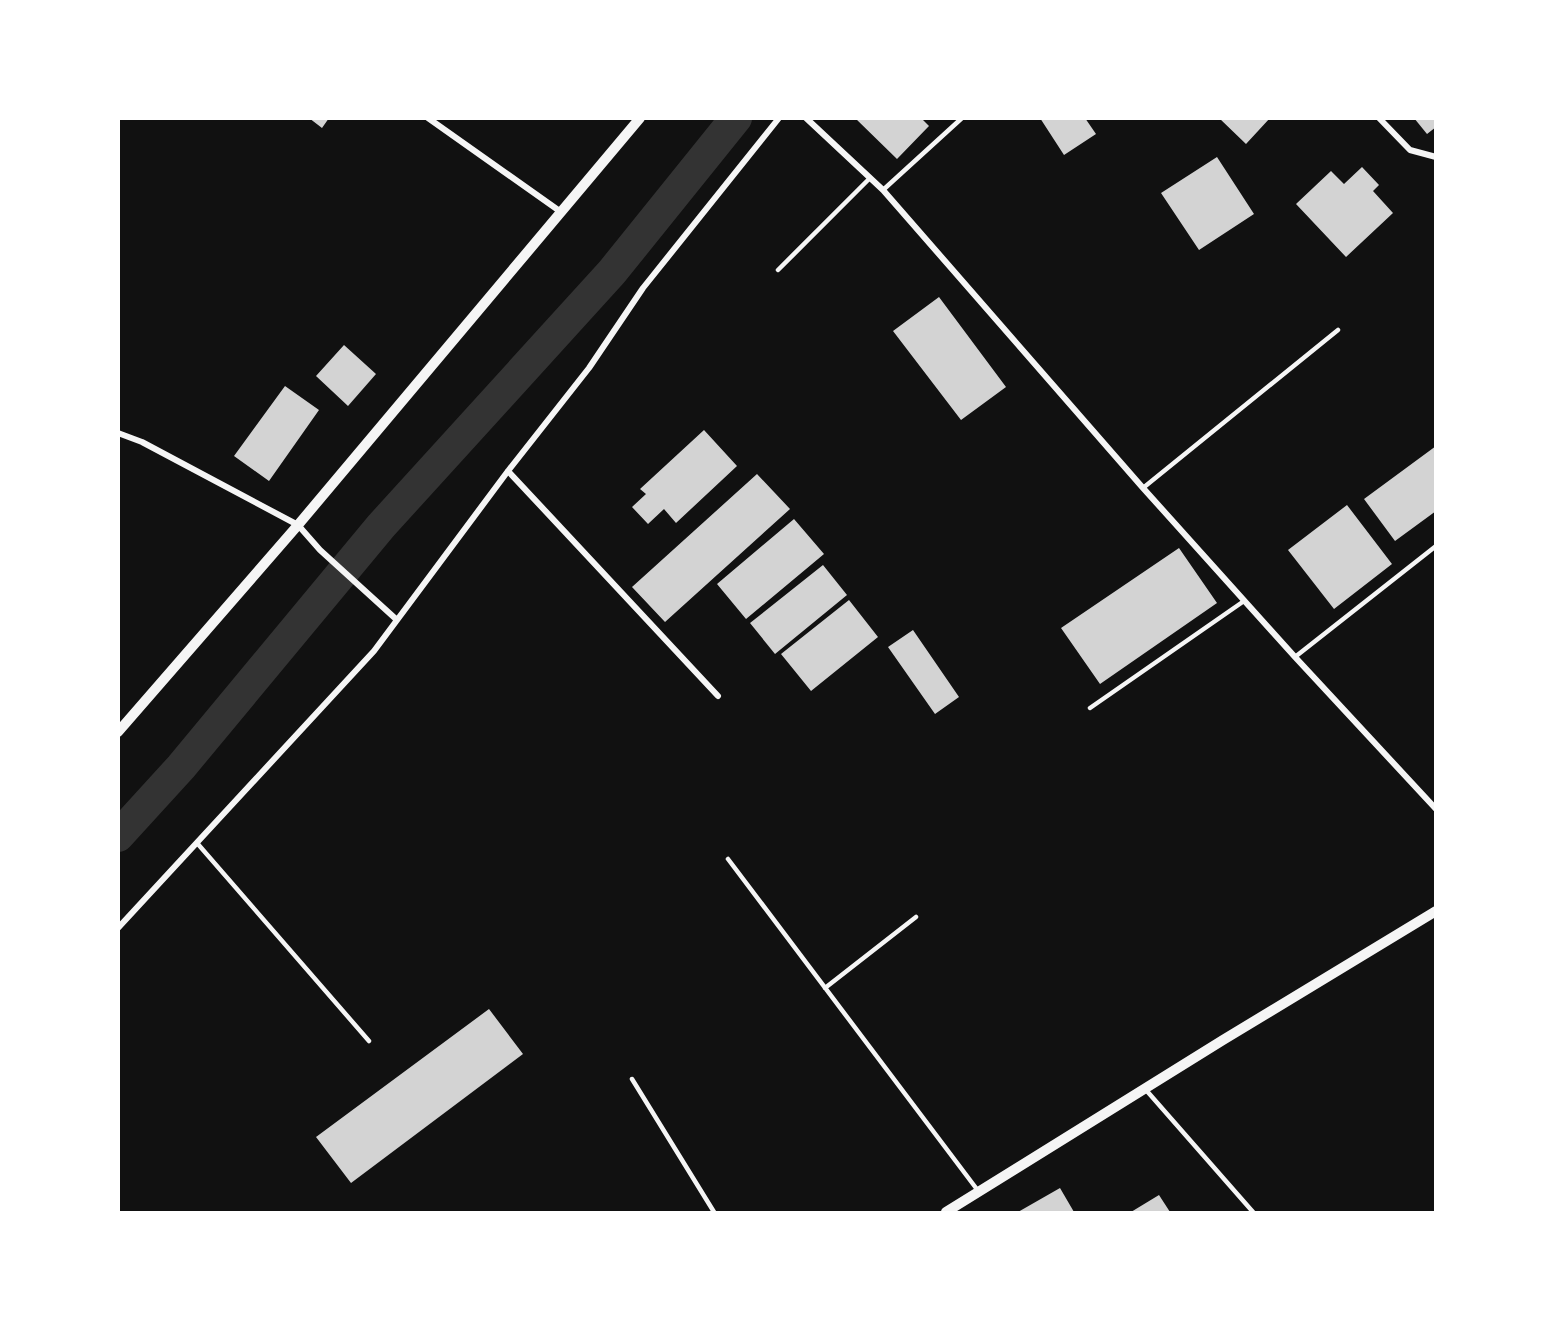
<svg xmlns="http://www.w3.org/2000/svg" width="1554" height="1331" font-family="'Open Sans',sans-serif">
<rect width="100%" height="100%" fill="#111"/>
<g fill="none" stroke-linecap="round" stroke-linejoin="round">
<!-- canal -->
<path stroke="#333" stroke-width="32" d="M118,836L181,767L381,526L612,272L736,118"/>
</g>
<!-- building -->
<path fill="#d3d3d3" d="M309,118H329L322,128Z
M855,118H921L929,126L897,159Z
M1040,118H1085L1096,134L1064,155Z
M1219,118H1270L1246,144Z
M1414,118H1436V127L1427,134Z
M1217,157L1254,214L1199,250L1161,193Z
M1362,167L1379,185L1373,191L1393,213L1346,257L1296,204L1331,171L1344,184Z
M939,297L1006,387L961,420L893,331Z
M344,345L376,374L348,406L316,376Z
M285,386L319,410L269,481L234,456Z
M704,430L737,466L676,523L664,509L648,524L632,507L646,494L640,489Z
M1436,446V511L1395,541L1364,499Z
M757,474L790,509L665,622L632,587Z
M1347,505L1392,564L1334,609L1288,550Z
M794,519L824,554L746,619L717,584Z
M1179,548L1217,603L1100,684L1061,628Z
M823,565L847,595L775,654L750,623Z
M849,600L878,637L811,691L781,654Z
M913,630L959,697L935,714L888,647Z
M489,1009L523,1054L351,1183L316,1137Z
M1060,1188L1074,1212H1018Z
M1159,1195L1170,1212H1131Z"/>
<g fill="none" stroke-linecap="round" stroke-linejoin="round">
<!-- service -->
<path stroke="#f5f5f5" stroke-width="4.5" d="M883,190L962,118
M778,270L870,178
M1143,488L1338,330
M1295,657L1436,546
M1090,708L1244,601
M197,843L369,1041
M728,859L979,1192
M825,988L916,917
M632,1079L714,1212
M1146,1090L1253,1212"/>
<!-- minor -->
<path stroke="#f5f5f5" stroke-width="6" d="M428,118L561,212
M806,118L883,190L1143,488L1295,657L1436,809
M1379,118L1410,150L1436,157
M118,433L142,442L298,525L320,550L397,620
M508,471L718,696
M118,928L374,651L508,471L589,368L643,288L779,118"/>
<!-- tertiary -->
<path stroke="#f5f5f5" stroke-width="10" d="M118,732L298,525L640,118
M946,1212L1223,1040L1436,911"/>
</g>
<!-- border -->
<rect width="1554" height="1331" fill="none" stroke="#ffffff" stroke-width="240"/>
</svg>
